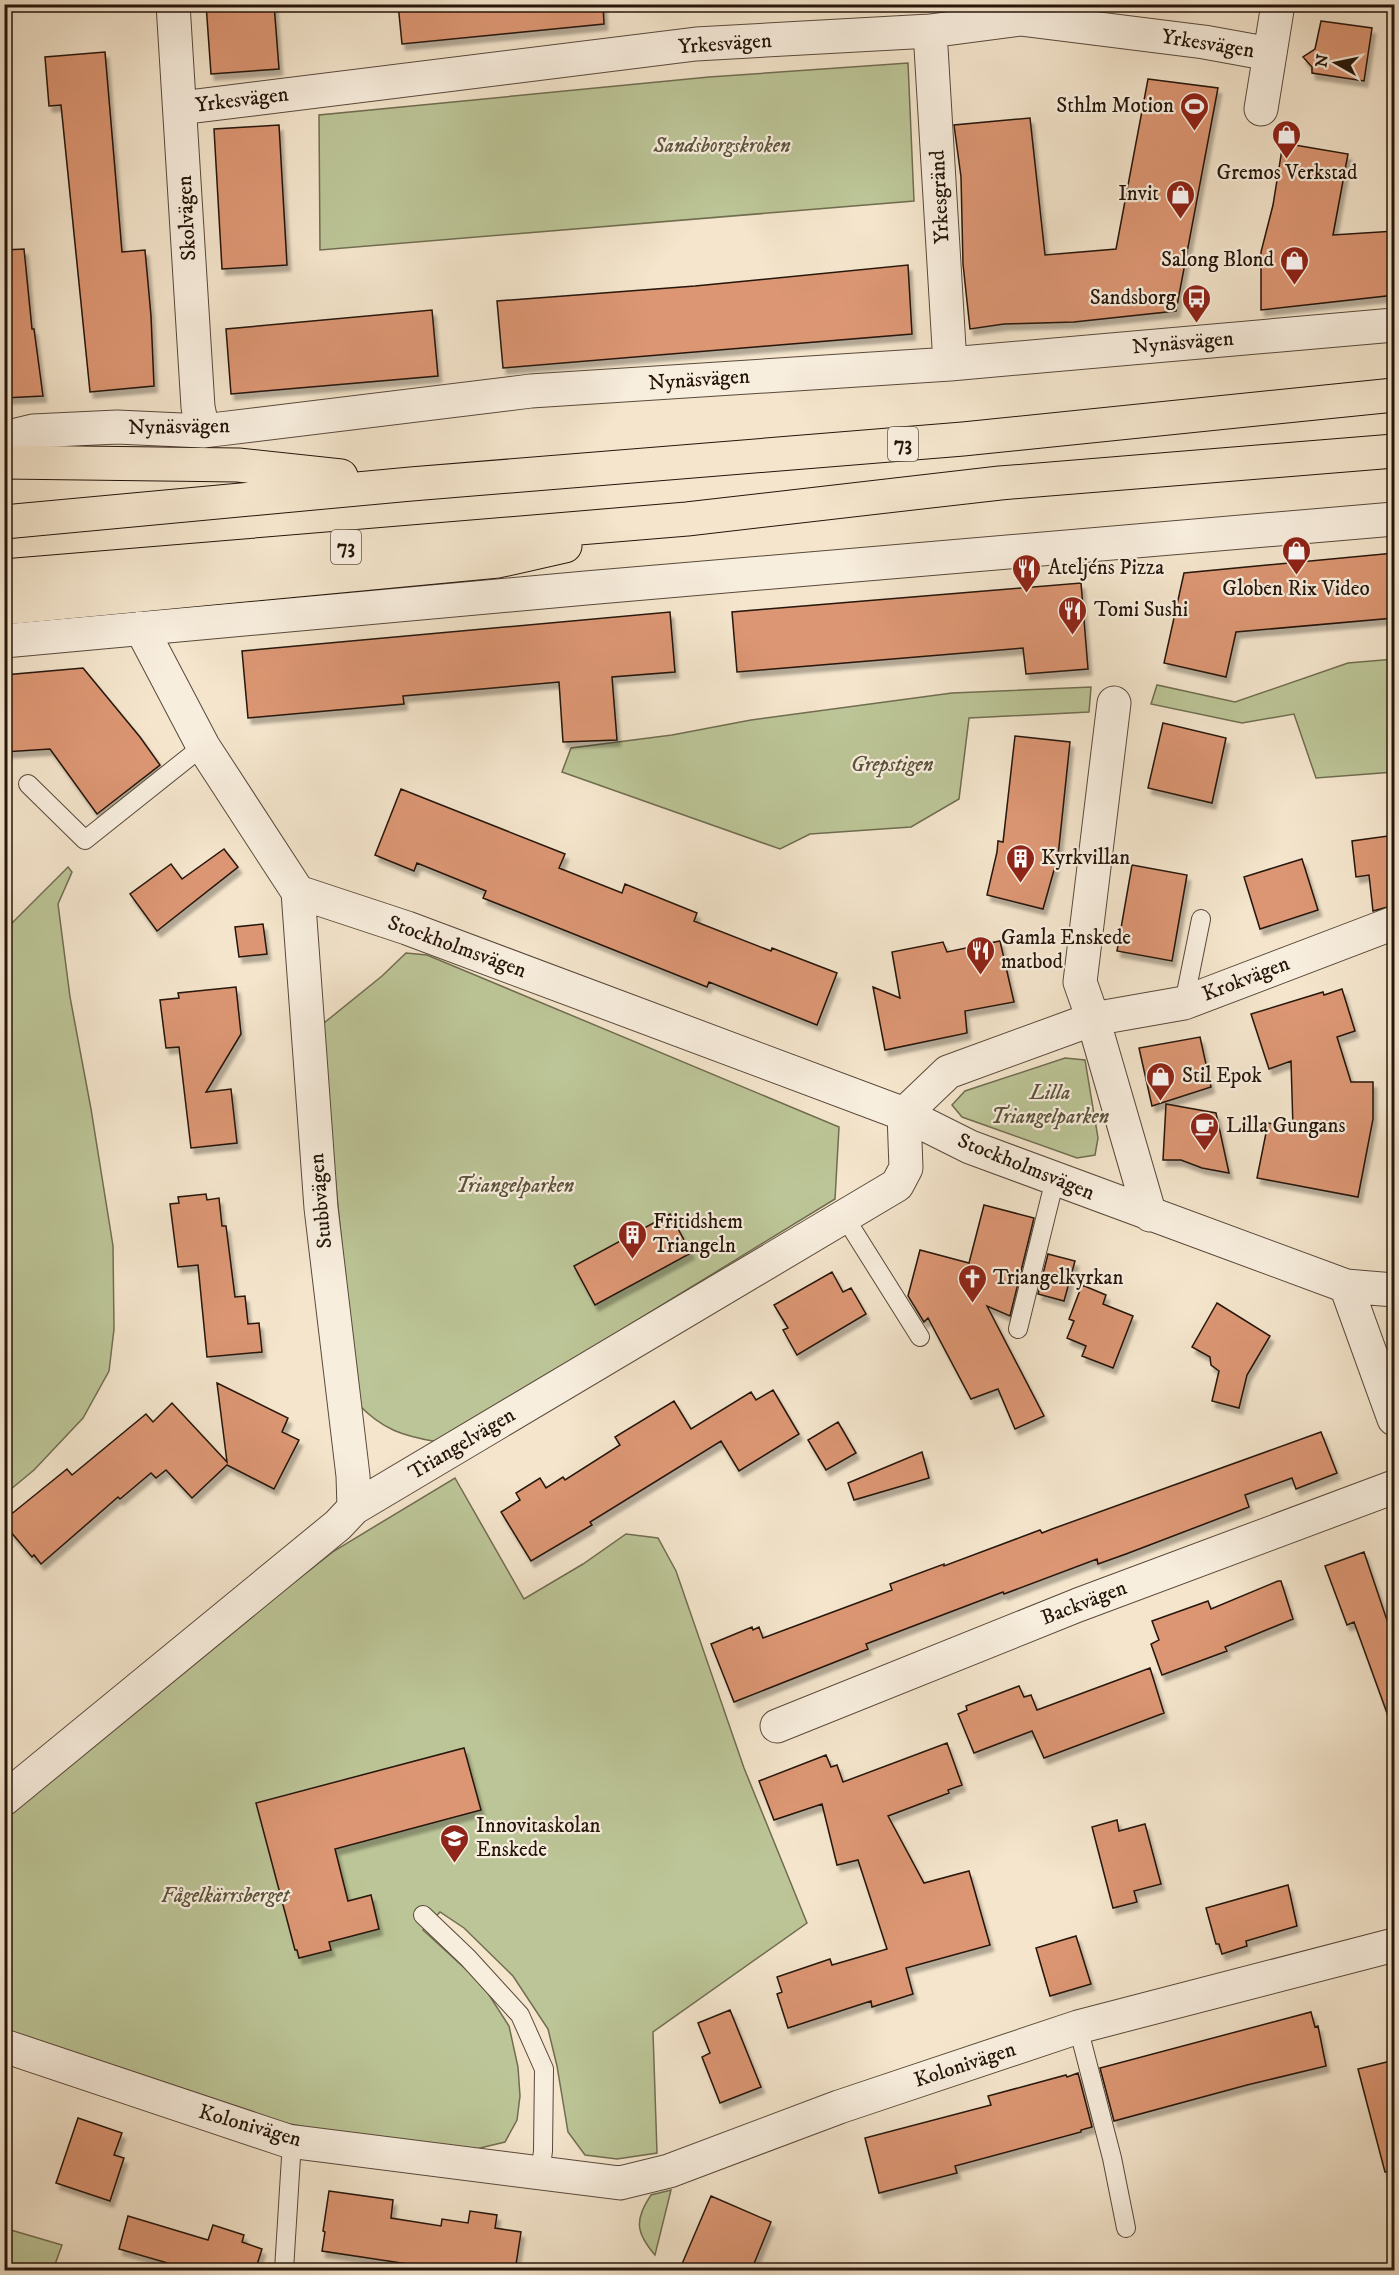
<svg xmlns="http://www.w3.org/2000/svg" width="1399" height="2275" font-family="'IM FELL DW Pica',serif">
<defs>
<filter id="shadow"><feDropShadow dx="3.5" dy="6" stdDeviation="1.5" flood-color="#0004"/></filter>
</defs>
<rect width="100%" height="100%" fill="#f4e5cc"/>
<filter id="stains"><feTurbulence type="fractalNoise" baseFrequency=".00333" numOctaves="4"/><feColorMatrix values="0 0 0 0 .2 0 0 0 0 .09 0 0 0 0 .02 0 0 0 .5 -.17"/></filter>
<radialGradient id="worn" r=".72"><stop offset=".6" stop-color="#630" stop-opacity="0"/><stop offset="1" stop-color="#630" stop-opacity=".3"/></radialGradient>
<!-- green -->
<path fill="#bcc597" stroke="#706d50" stroke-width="1.5" d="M908,63L914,201L320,250L319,115L709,77Z
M1394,659V772L1316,778L1294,714L1242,723L1151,704L1157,685L1235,702L1348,663Z
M1091,687L1089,712L969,718L959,799L911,827L810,834L780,849L562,772L571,748L672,735L751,720L952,693Z
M68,867L72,872L58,904L70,997L91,1109L113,1246L114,1329L109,1371L83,1418L34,1470L5,1494V930Z
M406,953L427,955L839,1127L835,1199L438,1442C403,1436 383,1430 358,1404L322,1048L324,1023L382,976Z
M1065,1058L1085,1060L1098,1138L1095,1155L1077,1158L962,1117L952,1105L965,1091Z
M455,1478L524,1599L583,1564L626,1534L658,1538L676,1571L744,1768L807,1923L653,2032L657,2153L617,2159L585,2155L568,2132L557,2066L548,2029L513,1976L464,1928L440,1912L423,1930L482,1984L509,2026L518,2067L520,2096L517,2120L505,2142L476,2149L391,2144L275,2121L130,2077L5,2029L4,1816L183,1670L334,1551Z
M671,2190L655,2255C636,2233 634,2220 651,2195Z
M4,2228L62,2245L53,2270H5Z"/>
<!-- building -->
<path fill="#dc9673" stroke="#25150a" stroke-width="1.5" filter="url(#shadow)" d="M206,4H274L279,69L211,74Z
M398,4H603L604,24L402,44Z
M1321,21L1372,28L1364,81L1312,73V67L1303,57L1315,49Z
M105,52L122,252L145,250L151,316L154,386L90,392L61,105L49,106L45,57Z
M1148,79L1218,88L1176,311L1074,322L1004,324L970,329L963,264L961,177L954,125L1030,118L1045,255L1116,249Z
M279,125L287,265L222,269L214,129Z
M1283,143L1348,154L1333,235L1395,231V295L1261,310V252L1273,205Z
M24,249L32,329H34L43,396L4,398V250Z
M908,265L912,334L503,368L497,301L695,286Z
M432,310L438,376L231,394L226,329Z
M1394,553V618L1236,632L1226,677L1164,663L1184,573Z
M1081,583L1088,669L1026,674L1023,648L737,672L732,612Z
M670,612L675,672L612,677L617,740L563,742L559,682L403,696L404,704L248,718L242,651Z
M83,668L140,737L160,765L97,814L50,749L4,752V675Z
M1163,723L1226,738L1212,803L1148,788Z
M1015,736L1070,742L1058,856L1043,909L987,895L997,852L998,841L1003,842Z
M401,789L565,854L559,868L622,893L625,884L697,913L694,921L771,951L772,948L837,973L817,1025L709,982L707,987L521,913L483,898L486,891L417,863L414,871L375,855Z
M1395,835V905L1373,911L1369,875L1356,877L1352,841Z
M224,849L238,867L157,931L130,894L171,864L182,879Z
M1302,859L1318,910L1260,929L1244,877Z
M1132,865L1187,875L1172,961L1117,951Z
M263,924L267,954L239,957L235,927Z
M1000,941L1014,1002L965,1011L967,1033L885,1050L873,987L900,998L892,952L943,942L947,952Z
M236,987L241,1034L206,1092L231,1089L237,1143L191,1148L179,1047L166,1048L160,1000L179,998L178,993Z
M1342,989L1355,1031L1337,1037L1351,1082H1373V1119L1358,1197L1257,1178L1268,1123L1293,1128L1291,1061L1269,1069L1251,1014L1323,992L1324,995Z
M1200,1037L1211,1087L1152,1106L1139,1048Z
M1166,1104L1216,1113L1229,1173L1202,1168L1181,1160H1163Z
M206,1194L207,1200L219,1198L222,1226H226L235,1297L245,1296L248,1324L259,1323L262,1352L207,1357L198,1265L178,1267L170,1204L179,1203L178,1197Z
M984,1205L1034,1218L1010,1316L987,1306L1044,1416L1015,1429L998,1389L971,1399L928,1318L924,1322L908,1296L920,1250L969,1263Z
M670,1214L691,1253L595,1305L574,1266Z
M1048,1254L1075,1261L1064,1301L1038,1294Z
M832,1272L843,1292L851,1288L866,1314L797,1355L783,1330L788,1328L774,1305Z
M1082,1285L1106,1295L1103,1304L1133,1316L1113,1368L1082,1356L1086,1346L1067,1338L1074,1321L1069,1319Z
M1217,1303L1270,1336L1247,1375L1239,1408L1212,1401L1219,1371L1211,1365L1210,1357L1192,1347Z
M217,1383L288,1418L282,1432L299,1440L274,1489L227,1465L192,1498L166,1470L156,1478L151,1473L120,1499L118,1497L41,1564L34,1555L32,1557L4,1524V1520L67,1469L72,1475L146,1414L153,1422L172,1403L227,1462Z
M773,1390L799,1434L739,1471L721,1441L590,1522L592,1525L531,1561L501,1512L520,1500L516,1493L540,1478L546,1488L563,1477L565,1480L620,1445L615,1437L674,1401L691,1429L751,1392L756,1400Z
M838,1422L856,1453L826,1470L808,1440Z
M1321,1432L1337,1473L1296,1489L1292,1478L1245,1495L1249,1507L1126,1554L1098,1564L1097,1559L1004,1594L1003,1592L866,1644L868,1649L734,1702L711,1644L752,1627L753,1630L759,1627L763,1638L892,1590L890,1584L944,1564V1566L1040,1530L1042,1533L1052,1529Z
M922,1452L929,1478L854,1500L848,1483Z
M1364,1552L1395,1644V1723L1391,1724L1354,1622L1347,1625L1325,1566Z
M1278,1581H1281L1293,1619L1225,1647L1227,1651L1162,1675L1151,1644L1159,1640L1152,1621L1208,1601L1211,1609Z
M1150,1668L1164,1713L1044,1758L1032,1731L974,1753L958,1714L967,1710L966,1706L1019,1686L1024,1697L1031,1695L1037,1710Z
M947,1743L962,1785L948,1790L949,1793L888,1816L924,1883L969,1871L990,1945L906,1968L913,1994L872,2007L871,2001L788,2028L777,1994L782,1992L777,1977L830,1959L832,1965L887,1949L858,1860L837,1865L822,1804L774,1820L759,1781L826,1755L831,1767L837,1765L843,1782Z
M464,1748L481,1810L335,1849L348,1901L371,1895L379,1929L329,1942L331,1950L299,1958L297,1950H295L256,1803Z
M1117,1820L1119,1831L1145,1824L1161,1884L1134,1891L1137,1902L1113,1908L1092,1827Z
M1288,1885L1297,1926L1246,1941L1247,1946L1222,1954L1219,1944H1216L1206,1908Z
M1076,1936L1091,1984L1050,1996L1036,1948Z
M730,2010L761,2087L720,2103L702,2057L710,2053L698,2023Z
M1311,2012L1315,2027L1318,2026L1326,2066L1247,2085L1114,2121L1100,2068Z
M1395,2060V2171L1385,2172L1358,2069Z
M1078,2073L1092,2127L1081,2130V2132L955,2166L957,2173L879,2193L865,2138L991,2105L988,2096L1066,2075L1067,2077Z
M78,2118L122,2133L114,2155L124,2158L110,2201L56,2183Z
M329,2191L393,2200L391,2218L441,2226L442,2219L468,2223L470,2211L497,2215L495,2228L521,2232L515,2271H434L435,2268L322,2251L325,2232L323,2231Z
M711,2196L771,2222L751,2271H679Z
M128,2216L208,2240L213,2225L244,2235L242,2242L262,2249L255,2271H195L119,2249Z"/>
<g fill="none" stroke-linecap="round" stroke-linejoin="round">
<defs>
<path id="lane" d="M28,784L85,840L203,746
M1184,1003L1201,919
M844,1216L920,1337
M1018,1329L1055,1179
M423,1915L468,1958L520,2015L544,2069L543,2151L540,2173
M1078,2027L1112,2158L1126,2228
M284,2270L292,2141"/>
<path id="street" d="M173,4L198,407L203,431
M930,31L950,364
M180,108L696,44L930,31L1020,19L1204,42L1270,54
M1261,109L1278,4
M4,438L33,431L117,427L203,431L531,391L950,364L1394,325
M141,628L203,746L298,892L407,928L904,1114L970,1147L1346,1286L1394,1290
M4,641L586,588L1394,519
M1114,703L1080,982L1093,1019L1150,1215
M298,892L321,1208L353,1476L354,1508
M1346,1286L1394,1419
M777,1726L1078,1605L1394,1487
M4,1799L338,1525L354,1508L897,1185L906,1168L904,1114L948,1072L1093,1019L1184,1003L1394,923
M4,2046L288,2141L620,2183L669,2171L839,2107L1078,2027L1394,1945"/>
<path id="highway" d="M4,462L238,465L341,476
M4,522L411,484L963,439L1394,395
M4,576L687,519L1000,483L1394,451
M4,608L498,561L565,546"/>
</defs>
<!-- lane casing -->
<use href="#lane" stroke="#59493a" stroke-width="20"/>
<!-- street casing -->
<use href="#street" stroke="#59493a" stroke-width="35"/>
<!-- highway casing -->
<use href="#highway" stroke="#25150a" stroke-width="35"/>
<!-- lane -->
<use href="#lane" stroke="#f8eede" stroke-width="18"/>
<!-- street -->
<use href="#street" stroke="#f8eede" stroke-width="33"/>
<!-- highway -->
<use href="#highway" stroke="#f4e5cc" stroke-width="33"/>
</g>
<!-- icons -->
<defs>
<symbol id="stadium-pin" viewBox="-11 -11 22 30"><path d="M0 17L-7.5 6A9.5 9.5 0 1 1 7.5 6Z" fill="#8f2418" stroke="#f8eede"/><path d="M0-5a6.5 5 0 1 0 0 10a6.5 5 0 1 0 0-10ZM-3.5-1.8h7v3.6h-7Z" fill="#fff"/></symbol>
<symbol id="shop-pin" viewBox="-11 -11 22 30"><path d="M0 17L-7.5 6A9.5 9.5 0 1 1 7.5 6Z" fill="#8f2418" stroke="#f8eede"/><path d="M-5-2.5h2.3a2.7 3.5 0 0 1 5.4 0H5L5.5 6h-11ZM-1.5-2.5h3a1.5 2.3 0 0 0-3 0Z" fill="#fff"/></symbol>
<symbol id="bus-pin" viewBox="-11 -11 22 30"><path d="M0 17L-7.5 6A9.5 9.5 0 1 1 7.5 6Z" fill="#8f2418" stroke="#f8eede"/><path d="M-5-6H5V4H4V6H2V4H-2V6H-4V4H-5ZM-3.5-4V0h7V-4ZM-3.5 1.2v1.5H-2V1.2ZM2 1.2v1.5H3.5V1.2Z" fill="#fff"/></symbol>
<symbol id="restaurant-pin" viewBox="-11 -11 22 30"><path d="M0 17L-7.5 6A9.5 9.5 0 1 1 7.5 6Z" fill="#8f2418" stroke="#f8eede"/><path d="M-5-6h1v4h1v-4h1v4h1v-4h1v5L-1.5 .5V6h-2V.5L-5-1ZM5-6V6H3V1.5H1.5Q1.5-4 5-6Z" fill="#fff"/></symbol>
<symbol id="building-pin" viewBox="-11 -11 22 30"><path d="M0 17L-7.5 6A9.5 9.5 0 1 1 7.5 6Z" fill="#8f2418" stroke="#f8eede"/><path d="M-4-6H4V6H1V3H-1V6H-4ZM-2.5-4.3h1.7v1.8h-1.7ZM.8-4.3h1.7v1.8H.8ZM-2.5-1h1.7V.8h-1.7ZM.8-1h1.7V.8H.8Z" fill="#fff"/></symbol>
<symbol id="cafe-pin" viewBox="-11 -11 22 30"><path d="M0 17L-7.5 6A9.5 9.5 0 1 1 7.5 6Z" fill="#8f2418" stroke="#f8eede"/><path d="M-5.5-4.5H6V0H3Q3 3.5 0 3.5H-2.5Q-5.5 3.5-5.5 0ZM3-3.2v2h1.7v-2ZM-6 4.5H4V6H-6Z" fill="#fff"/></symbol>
<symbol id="church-pin" viewBox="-11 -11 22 30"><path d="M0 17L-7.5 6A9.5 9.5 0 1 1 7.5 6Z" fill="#8f2418" stroke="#f8eede"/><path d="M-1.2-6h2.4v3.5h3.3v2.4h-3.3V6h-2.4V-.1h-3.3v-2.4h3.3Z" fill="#fff"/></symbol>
<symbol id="school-pin" viewBox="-11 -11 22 30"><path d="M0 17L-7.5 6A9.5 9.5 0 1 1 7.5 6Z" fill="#8f2418" stroke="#f8eede"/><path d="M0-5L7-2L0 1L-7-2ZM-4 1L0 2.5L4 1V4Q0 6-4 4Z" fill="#fff"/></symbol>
</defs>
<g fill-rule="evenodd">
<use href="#stadium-pin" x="1178" y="90" width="33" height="45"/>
<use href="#shop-pin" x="1270" y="118" width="33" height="45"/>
<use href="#shop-pin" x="1164" y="178" width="33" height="45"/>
<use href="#shop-pin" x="1278" y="244" width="33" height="45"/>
<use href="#bus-pin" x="1180" y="282" width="33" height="45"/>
<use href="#shop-pin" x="1280" y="534" width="33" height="45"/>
<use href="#restaurant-pin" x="1010" y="552" width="33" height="45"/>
<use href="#restaurant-pin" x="1056" y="594" width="33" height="45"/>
<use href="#building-pin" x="1004" y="842" width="33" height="45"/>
<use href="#restaurant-pin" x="964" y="934" width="33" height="45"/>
<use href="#shop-pin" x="1144" y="1060" width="33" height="45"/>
<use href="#cafe-pin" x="1188" y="1110" width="33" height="45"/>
<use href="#building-pin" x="616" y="1218" width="33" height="45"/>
<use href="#church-pin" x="956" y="1262" width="33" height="45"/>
<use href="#school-pin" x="438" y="1822" width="33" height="45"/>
</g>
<g text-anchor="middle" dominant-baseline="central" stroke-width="4.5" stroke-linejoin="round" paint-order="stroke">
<!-- shield labels -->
<g fill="#f8eede" stroke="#64564a" stroke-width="1.5">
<rect x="888" y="427" width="30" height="34" rx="4.5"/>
<rect x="331" y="530" width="30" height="34" rx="4.5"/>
</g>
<g font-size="20" font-weight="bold" fill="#25150a">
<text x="903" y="444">73</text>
<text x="346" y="547">73</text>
</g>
<!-- street labels -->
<g font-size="21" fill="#25150a" stroke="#f8eede">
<text transform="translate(725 44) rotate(-4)">Yrkesvägen</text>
<text transform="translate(1208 44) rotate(9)">Yrkesvägen</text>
<text transform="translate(242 100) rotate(-7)">Yrkesvägen</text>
<text transform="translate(940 197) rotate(-93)">Yrkesgränd</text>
<text transform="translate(187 218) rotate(-93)">Skolvägen</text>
<text transform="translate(1183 343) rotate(-5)">Nynäsvägen</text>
<text transform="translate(699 380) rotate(-4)">Nynäsvägen</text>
<text transform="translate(179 427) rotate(-1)">Nynäsvägen</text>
<text transform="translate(457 947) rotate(20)">Stockholmsvägen</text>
<text transform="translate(1246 979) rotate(-21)">Krokvägen</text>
<text transform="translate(1026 1167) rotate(22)">Stockholmsvägen</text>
<text transform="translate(321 1201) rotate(-95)">Stubbvägen</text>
<text transform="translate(462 1444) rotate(-31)">Triangelvägen</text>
<text transform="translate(1084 1603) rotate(-21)">Backvägen</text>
<text transform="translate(965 2065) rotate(-18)">Kolonivägen</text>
<text transform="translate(250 2126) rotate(16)">Kolonivägen</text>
</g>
<!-- poi labels -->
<g font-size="21" fill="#25150a" stroke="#f8eede" text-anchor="start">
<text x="1174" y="106" text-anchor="end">Sthlm Motion</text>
<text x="1287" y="173" text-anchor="middle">Gremos Verkstad</text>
<text x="1159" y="194" text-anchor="end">Invit</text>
<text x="1274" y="260" text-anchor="end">Salong Blond</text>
<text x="1176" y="298" text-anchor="end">Sandsborg</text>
<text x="1048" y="568">Ateljéns Pizza</text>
<text x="1296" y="589" text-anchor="middle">Globen Rix Video</text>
<text x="1094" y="610">Tomi Sushi</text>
<text x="1041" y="858">Kyrkvillan</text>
<text x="1001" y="938">Gamla Enskede<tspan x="1001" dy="24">matbod</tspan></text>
<text x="1182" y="1076">Stil Epok</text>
<text x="1226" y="1126">Lilla Gungans</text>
<text x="653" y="1222">Fritidshem<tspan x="653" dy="24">Triangeln</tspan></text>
<text x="993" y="1278">Triangelkyrkan</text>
<text x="476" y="1826">Innovitaskolan<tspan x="476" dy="24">Enskede</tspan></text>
</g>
<!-- park labels -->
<g font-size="21" font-style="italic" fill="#5a533b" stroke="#f8eede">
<text x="722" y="146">Sandsborgskroken</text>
<text x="892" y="765">Grepstigen</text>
<text x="1050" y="1093">Lilla<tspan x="1050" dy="24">Triangelparken</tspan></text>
<text x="515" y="1186">Triangelparken</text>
<text x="225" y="1896">Fågelkärrsberget</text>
</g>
</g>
<!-- margin -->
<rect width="1399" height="2275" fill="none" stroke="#f4e5cc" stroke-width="24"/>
<rect x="6" y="6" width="1387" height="2263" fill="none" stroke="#25150a" stroke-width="3"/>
<rect x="12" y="12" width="1375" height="2251" fill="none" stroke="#25150a" stroke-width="1.5"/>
<!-- north arrow -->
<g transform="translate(1336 63) rotate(279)" stroke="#f8eede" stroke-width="4.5" paint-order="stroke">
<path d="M0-4.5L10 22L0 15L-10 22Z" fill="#25150a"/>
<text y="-9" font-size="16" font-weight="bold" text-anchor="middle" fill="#25150a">N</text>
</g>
<rect width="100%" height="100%" filter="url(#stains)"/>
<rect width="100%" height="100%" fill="url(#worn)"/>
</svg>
